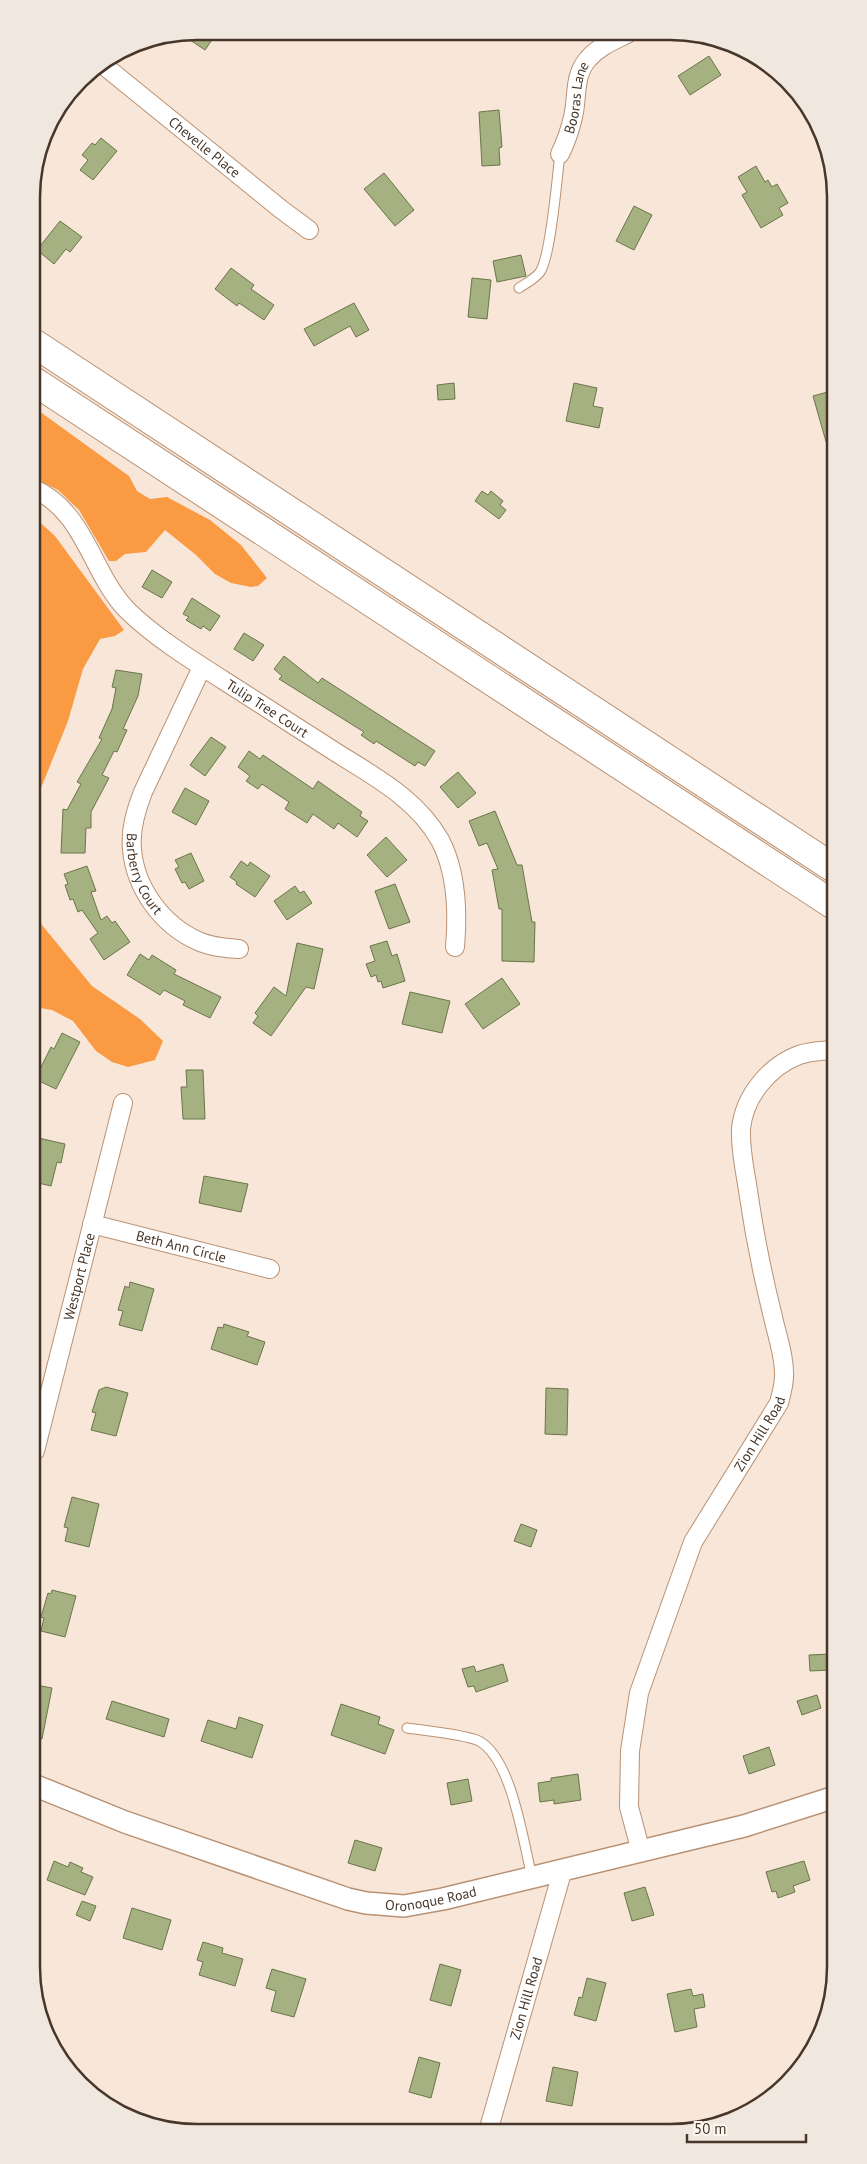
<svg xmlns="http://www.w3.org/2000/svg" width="867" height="2164" font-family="'PT Sans',sans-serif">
<rect width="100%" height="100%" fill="#f8e7d9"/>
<!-- forest -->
<path fill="#fa9a43" d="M32,406L129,476L137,491L150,499L167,497L210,520L241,545L267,578L258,586L251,587L231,583L215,574L196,555L165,530L146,552L125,554L116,561H109L79,510L58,490L32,477Z
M33,516L55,536L124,630L115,636L100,639L83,669L68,721L33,808Z
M34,901L42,925L92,986L140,1019L163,1041L155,1060L128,1067L112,1062L96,1051L73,1021L52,1010L34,1007Z"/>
<!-- building -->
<path fill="#a5b181" stroke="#6b7549" d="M198,31H218L205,50L181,34Z
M709,56L721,75L690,95L678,76Z
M499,110L502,147L499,148L500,165L482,166L479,112Z
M101,138L117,151L93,180L80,170L88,160L82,155L92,143L95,145Z
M756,166L765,182L768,180L772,187L777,184L788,203L779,208L783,215L761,228L742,195L747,192L738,177Z
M384,173L414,210L395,226L364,189Z
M634,206L652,215L634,250L616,241Z
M60,221L82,237L70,252L66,249L54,264L37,250Z
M521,255L526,276L497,282L493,261Z
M231,268L254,285L251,289L274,305L264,320L239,303L237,306L215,289Z
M472,278L491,280L487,319L468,317Z
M354,303L369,330L356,337L350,326L314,346L304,329Z
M454,383L455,399L438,400L437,385Z
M574,383L597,388L593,406L603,408L599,428L566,421Z
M831,391V445H827L813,396Z
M482,491L488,495L491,491L503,501L500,505L506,510L499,519L475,501Z
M152,570L172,582L162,598L142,587Z
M192,598L220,616L210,631L203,626L201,629L186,620L189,617L183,614Z
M244,633L264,645L253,661L234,649Z
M284,656L318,683L322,678L435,751L425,766L418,762L415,766L376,741L374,744L361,735L364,732L279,679L282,676L274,669Z
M116,670L142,674L138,696L123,729L127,730L117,752L114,751L102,775L109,778L91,812V828H86L85,853H61L63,809L67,810L81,784L77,782L102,739L99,738L112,709L116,688L112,687Z
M211,737L226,747L205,776L190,765Z
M249,751L260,759L263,755L313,789L318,781L362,812L360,816L368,821L357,837L338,823L334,829L313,814L307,823L285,809L289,802L262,784L258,789L246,781L250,776L238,767Z
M458,772L476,793L458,808L440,787Z
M185,788L209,801L196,825L172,812Z
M495,811L517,865H522L532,922H535L534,962L502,961V909H499L492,870L498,869L487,843L479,846L469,821Z
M386,837L407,860L387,877L367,855Z
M191,853L204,881L189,889L185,882L182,883L175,869L179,867L175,860Z
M241,861L248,866L250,862L270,876L255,897L236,884L237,882L230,877Z
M87,866L96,891L91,892L101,920L107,916L112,923L115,921L130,942L104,960L90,939L98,933L82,910L78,912L73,899L70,900L65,885L68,884L64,874Z
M395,884L410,922L389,929L375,891Z
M295,886L300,893L304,891L312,903L287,920L274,901Z
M387,941L392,956L397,954L405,981L383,988L381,981L378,982L376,975L371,977L366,964L375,961L370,946Z
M297,943L323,949L314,989L306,987L271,1036L253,1023L258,1016L255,1013L274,987L286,996Z
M140,954L149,960L152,955L176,970L174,974L221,997L210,1018L183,1005L185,1001L164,990L160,995L127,975Z
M502,978L520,1004L483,1029L465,1004Z
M410,992L450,1001L442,1033L402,1024Z
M62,1033L80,1042L56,1089L35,1079L51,1047L54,1049Z
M186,1070H203L205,1119H183L181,1087H187Z
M34,1137L65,1144L61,1163L57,1162L51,1186L34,1182Z
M204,1176L248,1184L241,1212L199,1203Z
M130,1282L154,1289L142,1331L119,1325L123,1311L118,1310L125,1286L129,1288Z
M224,1324L249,1332L247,1336L265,1342L257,1365L211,1349L218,1327L223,1328Z
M106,1387L128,1393L116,1436L91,1430L96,1413L92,1412L99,1390Z
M546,1388L568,1389L567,1435L545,1434Z
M72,1497L99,1504L89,1547L65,1541L68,1528L64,1527Z
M521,1524L537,1530L531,1547L514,1541Z
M52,1590L76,1596L65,1637L41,1631L44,1618L41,1617L48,1593L51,1594Z
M831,1654V1670L810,1671L809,1655Z
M503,1664L508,1681L476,1692L474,1686L468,1687L462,1669L474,1666L476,1672Z
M36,1685L52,1688L42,1739L36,1738Z
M817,1695L821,1708L802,1715L797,1701Z
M112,1701L169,1719L164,1737L106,1719Z
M341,1704L380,1717L378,1724L394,1730L385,1754L331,1735Z
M239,1717L263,1725L252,1758L201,1741L208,1720L236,1729Z
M769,1747L775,1765L749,1774L743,1756Z
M578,1774L581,1800L554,1804V1800L540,1802L538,1783L551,1781V1778Z
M468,1779L472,1801L451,1805L447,1783Z
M355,1840L382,1848L375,1871L348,1863Z
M54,1861L68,1867L70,1862L83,1868L81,1872L93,1877L85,1895L47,1880Z
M804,1861L810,1880L793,1886L795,1892L778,1898L776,1891L772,1892L766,1872Z
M645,1887L654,1915L632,1921L624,1893Z
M82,1901L96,1906L90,1921L76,1915Z
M132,1908L171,1920L162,1950L123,1938Z
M203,1942L223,1948L222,1953L243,1959L235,1986L199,1975L203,1962L197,1960Z
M440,1964L461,1970L451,2006L430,2000Z
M272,1969L306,1979L294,2017L271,2011L276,1991L266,1988Z
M587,1978L606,1983L596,2021L574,2015L579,1997L582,1998Z
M691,1989L693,1996L703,1994L705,2007L694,2009L697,2027L675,2032L667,1994Z
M419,2057L440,2063L431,2098L409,2092Z
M553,2067L578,2072L572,2106L546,2101Z"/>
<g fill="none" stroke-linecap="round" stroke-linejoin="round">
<defs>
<path id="service" d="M519,288C526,283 535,279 540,272C551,256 557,177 560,154
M407,1728C422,1730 468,1735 479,1741C512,1759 523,1841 532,1877"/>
<g id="minor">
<path id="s1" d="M102,64L282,210L309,230"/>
<path id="s2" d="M560,154C566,142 570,130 573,117C578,97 573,76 588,59C598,47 613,41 627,34"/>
<path id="s3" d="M32,488C86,511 91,574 128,611C156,638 190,659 223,680C261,704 299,729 337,753C375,777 417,799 440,840C457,872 458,912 455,947"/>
<path id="s4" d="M202,667L143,792C136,810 130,829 132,849C135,888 162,925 198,941C211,947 226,948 239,949"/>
<path id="s5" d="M92,1224L270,1269"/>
<path id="s6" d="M35,1451L123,1103"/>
<path id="s7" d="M641,1852L629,1807L630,1751L639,1693L693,1542L779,1403C781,1395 784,1385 784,1377C785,1357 777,1336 773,1317C763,1277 755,1238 749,1197C746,1175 740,1152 741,1129C744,1097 769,1066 799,1055C810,1051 821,1051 833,1050"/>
<path id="s8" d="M489,2128L563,1869"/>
</g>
<g id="tertiary">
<path id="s9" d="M36,1786L125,1822L348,1899L366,1903L404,1906L443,1899L744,1826L835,1797"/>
</g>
<path id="motorway" d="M32,342L832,867
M32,380L832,904"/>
</defs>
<!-- service casing -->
<use href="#service" stroke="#ba9172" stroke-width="11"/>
<!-- minor casing -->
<use href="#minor" stroke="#ba9172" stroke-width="20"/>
<!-- tertiary casing -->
<use href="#tertiary" stroke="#ba9172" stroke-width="24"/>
<!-- motorway casing -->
<use href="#motorway" stroke="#ba9172" stroke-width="30"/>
<!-- service -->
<use href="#service" stroke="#fff" stroke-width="9"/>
<!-- minor -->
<use href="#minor" stroke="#fff" stroke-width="18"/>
<!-- tertiary -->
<use href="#tertiary" stroke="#fff" stroke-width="21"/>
<!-- motorway -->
<use href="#motorway" stroke="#fff" stroke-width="28"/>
</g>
<g text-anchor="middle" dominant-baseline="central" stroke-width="4" stroke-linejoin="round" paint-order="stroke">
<!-- street labels -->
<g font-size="14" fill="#473629" stroke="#fff6ef">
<text stroke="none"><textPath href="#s2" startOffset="59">Booras Lane</textPath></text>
<text stroke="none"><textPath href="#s1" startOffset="132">Chevelle Place</textPath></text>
<text stroke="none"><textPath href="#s3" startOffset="329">Tulip Tree Court</textPath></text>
<text stroke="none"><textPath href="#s4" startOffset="224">Barberry Court</textPath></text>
<text stroke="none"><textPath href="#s5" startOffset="92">Beth Ann Circle</textPath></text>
<text stroke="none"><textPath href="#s6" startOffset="180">Westport Place</textPath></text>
<text stroke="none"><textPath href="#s7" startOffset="449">Zion Hill Road</textPath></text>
<text stroke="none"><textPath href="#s9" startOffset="416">Oronoque Road</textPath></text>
<text stroke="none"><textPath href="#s8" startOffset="135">Zion Hill Road</textPath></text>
</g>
</g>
<!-- crop -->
<path d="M0 0H867V2164H0ZM197 40H670A157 157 0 0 1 827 197V1967A157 157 0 0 1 670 2124H197A157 157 0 0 1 40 1967V197A157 157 0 0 1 197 40Z" fill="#f0e7df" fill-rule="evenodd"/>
<path fill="none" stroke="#473629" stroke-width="2.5" d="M197 40H670A157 157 0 0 1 827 197V1967A157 157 0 0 1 670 2124H197A157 157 0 0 1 40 1967V197A157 157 0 0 1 197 40Z"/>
<!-- scale -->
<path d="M687 2134v8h119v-8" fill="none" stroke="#473629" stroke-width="2.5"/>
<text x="694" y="2134" font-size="15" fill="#473629" stroke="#fff6ef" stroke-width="4" paint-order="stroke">50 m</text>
</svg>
